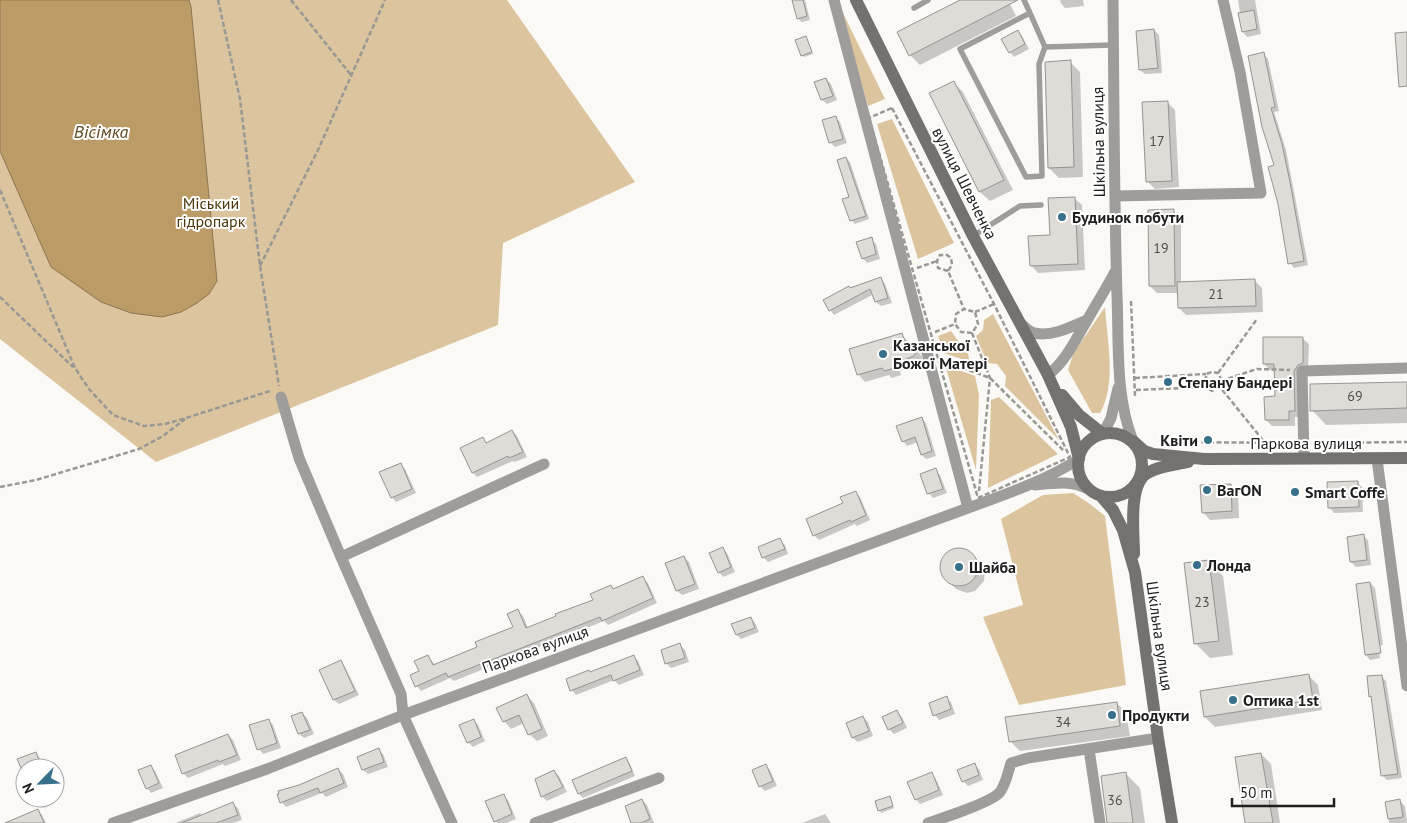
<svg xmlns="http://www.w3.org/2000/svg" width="1407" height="823" font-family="'PT Sans',sans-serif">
<rect width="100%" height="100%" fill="#fbf9f5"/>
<!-- green -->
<path fill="#dcc59e" d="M0,0H507L635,182L503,243L498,325L156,462L0,339Z
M839,5L885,99L868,106Z
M892,119L954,243L918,259L877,124Z
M1105,307C1107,340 1117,383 1100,413H1092L1068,370L1073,354Z
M993,314L1059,440L1005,386L1006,376L997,364L987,363L976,336L983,330L984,320Z
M951,331L959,342H965L970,362L944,353L938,336Z
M945,365L975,376L979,395L976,470Z
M999,397L1058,454L988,488L991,400Z
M1073,493L1090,504L1105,516L1126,685L1019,705L983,617L1023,605L1001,519L1043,495Z"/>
<!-- water -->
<path fill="#bb9c66" stroke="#8c7650" d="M0,0H189L191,7L217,281L209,294L197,303L181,312L162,317L131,313L101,302L51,267L0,151Z"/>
<!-- shadow -->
<path fill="#0003" d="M793,0H805L810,20L802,22L798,19Z
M962,0H1005L1011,6L1016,16L920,65L910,55Z
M1060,0H1083L1084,6L1065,8L1061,3Z
M1238,0H1255L1261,34L1247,37L1243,32Z
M1154,30L1159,35L1162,73L1145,74L1140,70Z
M1018,31L1022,36L1029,49L1014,57L1010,52Z
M806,38L813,54L804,57L802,55Z
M1264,54L1268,59L1279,111L1274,112L1286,150L1308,265L1294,268L1290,263L1279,204Z
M1070,62L1080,72L1083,177L1059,178L1049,168Z
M826,79L831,84L837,100L827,104L822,100L816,83Z
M953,82L963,92L1013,190L990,201L980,192L931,93Z
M1167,102L1175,110L1179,187L1155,189L1147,181Z
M835,117L840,122L847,143L835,147L830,142Z
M846,158L850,162L869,219L855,224L851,220Z
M1074,198L1082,205L1085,270L1038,273L1031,265Z
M1173,211L1181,218V283L1254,280L1262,288L1263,312L1186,315L1179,308L1178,293H1157L1150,286Z
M871,239L876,244L880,259L867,263L863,258Z
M881,279L885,284L892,303L881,306L876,302L874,294L834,315L830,310L851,290Z
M902,335L921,355L923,360L921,364L900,371L901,375L892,378L889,375L865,382L858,374Z
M1302,338L1309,344L1308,370L1301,417H1295V426H1272L1266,420L1276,398V370H1270L1264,364Z
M1407,383V423L1326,425L1312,410Z
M922,419L926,423L936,456L926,459L922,455L918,442L907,446L903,441Z
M512,431L517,436L527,457L515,462L513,461L477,477L473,473L483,439L487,443Z
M400,464L405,469L416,493L396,502L392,497Z
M935,470L940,475L947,493L933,498L929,493Z
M1357,482L1362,487L1363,512L1334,513L1330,508Z
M1230,485L1238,492L1239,518L1210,520L1203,512Z
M855,492L860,497L870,520L857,526L855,524L819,540L814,535Z
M1363,536L1368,540L1371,565L1356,567L1351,562L1348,538Z
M780,540L785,545L788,554L768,562L763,557Z
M723,549L727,553L735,572L723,577L719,572Z
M963,549L967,551L982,565L985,571L984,581L975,591L967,593L956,589L948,581L943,575L942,563L944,557L949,552L954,550Z
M684,557L689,562L699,589L682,595L677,591L667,564Z
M1208,561L1223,576L1233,655L1210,658L1195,643Z
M643,578L648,583L657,603L608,625L604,621L454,681L450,678L421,691L417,686L420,672L428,656L435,665L479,648L514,628L518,611L523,616L528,628L595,601L614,590Z
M1370,583L1375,588L1383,645L1378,646L1380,658L1370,660L1366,655Z
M751,618L755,623L759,632L741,639L737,635Z
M680,645L685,650L689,662L671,668L667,664L662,651Z
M633,657L638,661L644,675L619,685L614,680L576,695L572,690L590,673Z
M341,662L345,667L359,695L339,704L334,700L321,671Z
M1308,675L1318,685L1322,710L1215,727L1205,717Z
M1381,676L1386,681L1402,778L1387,780L1382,775L1372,698L1370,696Z
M527,696L534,703L548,736L537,741L529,734L524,723L511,729L504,721Z
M946,698L951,702L955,714L939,720L935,715Z
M1117,703L1126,713L1130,736L1020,751L1010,741Z
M897,712L902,717L907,728L894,734L889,729Z
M302,713L307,718L314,734L304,738L299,734L292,717Z
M863,717L868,722L873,736L858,742L853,738Z
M268,720L273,725L281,748L263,754L259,749Z
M473,720L478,725L485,741L473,747L468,742Z
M228,735L233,740L241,760L225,766L223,764L188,778L183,773Z
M378,750L383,754L388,767L368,774L363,770L359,758Z
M35,753L40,758L43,766L38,768H25V775L19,759Z
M1261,754L1271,764L1280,823H1247Z
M625,759L630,764L635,776L583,798L579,794Z
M974,765L979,769L983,780L968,786L963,781Z
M151,766L155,771L163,788L151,793L147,788Z
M766,766L770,770L777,786L765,791L760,786Z
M338,769L343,774L348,787L326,797L322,793L286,807L282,802L299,786Z
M554,771L559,776L567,792L547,801L542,796Z
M932,774L936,779L943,795L920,804L916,799Z
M1126,774L1140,788L1145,823H1108Z
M503,795L508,800L516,819L506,823H497L495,821Z
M889,797L894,808L881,813L876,802Z
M642,800L647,805L654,823H633Z
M1400,801L1405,806L1407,823H1389L1387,803Z
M233,804L238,808L242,820L233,823H175L200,813L202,816Z
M38,810L42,815L46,823H27Z
M825,814L831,823H802Z"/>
<!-- building -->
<path fill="#dfdcd8" stroke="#969490" d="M792,0H803L807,16L797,19Z
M960,0H1018L909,56L897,32Z
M1254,10L1257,29L1242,32L1238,13Z
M1154,29L1158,68L1139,70L1136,31Z
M1018,30L1025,44L1009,53L1001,39Z
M1407,32V86L1399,87L1395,33Z
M806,36L812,52L801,56L795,40Z
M1264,52L1275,107L1271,108L1282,144L1290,182L1304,261L1288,264L1278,204L1268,167L1274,165L1262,127L1248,56Z
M1071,60L1074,167L1048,168L1045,62Z
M826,78L833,96L821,100L814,82Z
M954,81L1004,180L979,192L929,93Z
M1168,101L1172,181L1146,182L1142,102Z
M836,116L843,139L829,143L822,120Z
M846,157L866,216L850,221L842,199L849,197L837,160Z
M1075,197L1078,264L1030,266L1028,236L1050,235L1048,198Z
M1174,209L1175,286H1149L1148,210Z
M872,237L876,254L862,259L856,242Z
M881,277L888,298L875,302L870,289L829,311L823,300L849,286L850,288Z
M1255,279L1256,306L1178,308L1177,282Z
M902,333L905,342L911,343L914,346L916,352L914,356L893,364L895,368L884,371L882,368L857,375L849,349Z
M1263,337H1303V363L1298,365L1294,371L1295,411H1289V420H1265L1264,397L1275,396L1274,364H1263Z
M1407,382V408L1310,411V384Z
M922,417L932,451L921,455L915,437L902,442L896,426Z
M512,430L523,452L509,458L508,456L472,473L460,448L483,437L486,443Z
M401,463L412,489L391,498L379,472Z
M936,468L943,489L927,494L920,474Z
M1358,481L1359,507L1328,508L1327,482Z
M1231,484L1232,511L1202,513L1200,485Z
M856,491L866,515L851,522L850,520L813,536L806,519L843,503L840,497Z
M1364,534L1367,560L1350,562L1347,537Z
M780,538L785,549L762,558L758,547Z
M723,547L731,567L718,573L709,553Z
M940 567a19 19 0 1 1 38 0a19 19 0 1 1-38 0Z
M684,556L695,584L676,591L665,563Z
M1209,560L1219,641L1194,644L1184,563Z
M643,576L653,598L602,621L600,617L448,677L446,673L415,687L410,675L419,671L414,661L428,655L433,665L477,647L475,642L513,627L507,614L518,609L526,628L556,616L555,614L593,600L590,594L611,585L613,589Z
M1370,582L1381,653L1365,655L1356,584Z
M751,617L755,628L736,635L731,624Z
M680,643L685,658L665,664L661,650Z
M634,655L640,670L613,681L611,675L570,691L566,679L589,670L590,672Z
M341,660L355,691L333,700L319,670Z
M1309,674L1313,700L1204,717L1200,691Z
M1382,675L1398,774L1381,776L1371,696L1369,697L1367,676Z
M527,694L542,729L528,735L519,715L503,722L496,708Z
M947,696L951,709L933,716L929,703Z
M1117,702L1120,726L1009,742L1005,717Z
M897,710L903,723L888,730L882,717Z
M302,712L310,730L298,734L291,716Z
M863,716L869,731L852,738L846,723Z
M269,719L277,743L257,750L249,725Z
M474,719L481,737L467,743L459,725Z
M228,734L237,755L219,762L218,760L182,774L175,755Z
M379,748L384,762L362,770L357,757Z
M36,752L42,768H21L17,759Z
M1261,753L1273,823H1245L1235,757Z
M626,757L632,771L578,794L572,780Z
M975,763L979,775L962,782L957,770Z
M766,764L773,781L759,787L752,770Z
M151,765L159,783L146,789L138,770Z
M338,768L344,783L320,793L318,788L280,803L277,794H279L278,791L299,785Z
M554,770L563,787L541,797L535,779Z
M932,772L939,790L915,800L907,782Z
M1126,772L1133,823H1107L1101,776Z
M504,794L512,814L494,822L485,801Z
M890,796L893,806L878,811L875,801Z
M642,799L650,819L641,823H631L625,806Z
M1400,799L1403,817L1388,819L1385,802Z
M233,802L238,815L216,823H182Z
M38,809L44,823H5Z"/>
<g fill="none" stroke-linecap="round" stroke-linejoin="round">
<!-- path -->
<path stroke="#999895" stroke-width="2.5" stroke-dasharray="5 2.5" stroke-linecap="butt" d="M218,0L240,99L260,266L279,386
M291,0L351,75
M892,108L994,304L1070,457L978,498L869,118Z
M0,190L75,368L89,389L113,415L144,426L165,424L186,418L270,391
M260,266L318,150L385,0
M917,268L937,261
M948,271L938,268L937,261L940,255H947L951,258L952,265L948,271L964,309
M0,297L73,367
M1131,301L1135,396
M975,312L994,304
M935,332L955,324
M972,333L961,332L955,324L956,314L964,309L975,312L978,324L972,333L990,378L979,491
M941,360L990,378L1063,450
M1218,373L1257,319
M1135,378L1206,374
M1221,381L1257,369L1290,370
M1220,387L1212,391L1206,387V374L1212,372L1218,373L1221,379L1220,387L1266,444
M1136,390L1206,387
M1179,442L1291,443
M1314,443L1407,442
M0,487L36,480L139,449L163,436L185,419"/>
<!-- lane -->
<path stroke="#9e9d9c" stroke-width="5.5" d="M1024,0L1030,13L960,49L1026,177L1042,176L1039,64L1045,47L1030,13
M914,8L928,0
M1045,47L1113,45
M973,236L1020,206L1041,205"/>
<!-- street -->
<path stroke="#9e9d9c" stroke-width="11" d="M834,0L968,508C1006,494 1045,481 1079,459
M1113,0C1114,98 1114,197 1117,295C1119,343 1115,396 1133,441
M1115,196L1261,193L1240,72L1223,0
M1021,324C1025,327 1029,332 1034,333C1052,337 1071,327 1087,320
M1048,375C1065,362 1074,342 1085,324C1095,306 1106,289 1116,270
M281,397L299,458L341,557L401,694L403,715L452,823
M1103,434L1111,418L1118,388
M1304,458L1302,371L1407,368
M1377,459L1407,686
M1035,485C1054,483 1071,480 1088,489
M341,557L544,464
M1089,749L1100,823
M113,823L267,769L403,715L968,508
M535,823L659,778
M928,823C943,818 993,802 1000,792C1006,784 1008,772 1011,763L1028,758L1158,738"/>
<!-- secondary -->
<path stroke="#73726f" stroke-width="12" d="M856,0L973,236L1048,375L1071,427L1079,459
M1062,395L1079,415L1103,434
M1078 465a32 32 0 1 1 64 0a32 32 0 1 1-64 0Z
M1133,441L1144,451L1153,454L1204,459L1407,458
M1101,496L1113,510L1123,530L1135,572L1158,738L1172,823
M1134,554C1134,534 1128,487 1146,474C1157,466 1175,465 1188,462"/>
</g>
<!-- markers -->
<g fill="#386f8a" stroke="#fff" stroke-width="2">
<circle cx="1062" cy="217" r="5"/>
<circle cx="883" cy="354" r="5"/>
<circle cx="1168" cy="382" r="5"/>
<circle cx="1208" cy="440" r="5"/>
<circle cx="1207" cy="490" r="5"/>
<circle cx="1295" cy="492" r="5"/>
<circle cx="1197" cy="565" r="5"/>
<circle cx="959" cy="567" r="5"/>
<circle cx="1233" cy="700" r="5"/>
<circle cx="1112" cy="715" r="5"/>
</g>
<g text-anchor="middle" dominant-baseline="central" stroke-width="4" stroke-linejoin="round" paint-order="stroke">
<!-- number labels -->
<g font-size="14" fill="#504e4c">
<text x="1157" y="141">17</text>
<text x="1161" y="248">19</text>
<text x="1216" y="294">21</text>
<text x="1355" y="396">69</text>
<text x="1202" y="602">23</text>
<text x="1063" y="722">34</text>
<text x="1115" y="800">36</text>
</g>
<!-- street labels -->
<g font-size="16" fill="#201f1e" stroke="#fff">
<text transform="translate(1098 142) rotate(-91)">Шкільна вулиця</text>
<text transform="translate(965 183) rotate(63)">вулиця Шевченка</text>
<text x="1306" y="443">Паркова вулиця</text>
<text transform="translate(1160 636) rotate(82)">Шкільна вулиця</text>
<text transform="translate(535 649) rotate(-20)">Паркова вулиця</text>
</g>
<!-- park labels -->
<g font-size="16" fill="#4d370a" stroke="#fff">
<text x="211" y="203">Міський<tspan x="211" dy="18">гідропарк</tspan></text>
</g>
<!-- poi labels -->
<g font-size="16" font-weight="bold" fill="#201f1e" stroke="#fff" text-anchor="start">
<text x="1072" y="217">Будинок побути</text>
<text x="893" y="345">Казанської<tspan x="893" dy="18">Божої Матері</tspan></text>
<text x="1178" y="382">Степану Бандері</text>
<text x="1198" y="440" text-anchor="end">Квiти</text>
<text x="1217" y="490">ВагON</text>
<text x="1305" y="492">Smart Coffe</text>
<text x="1207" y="565">Лонда</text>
<text x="969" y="567">Шайба</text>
<text x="1243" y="700">Оптика 1st</text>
<text x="1122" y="715">Продукти</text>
</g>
<!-- water labels -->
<g font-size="18" font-style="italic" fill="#5f491e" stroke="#fff">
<text x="101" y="131">Вісімка</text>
</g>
</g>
<!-- north arrow -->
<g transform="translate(40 783) rotate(246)"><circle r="24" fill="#ffffff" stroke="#a6a5a5"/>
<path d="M0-4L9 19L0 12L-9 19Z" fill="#386f8a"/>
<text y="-8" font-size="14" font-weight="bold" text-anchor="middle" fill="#201f1e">N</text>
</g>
<!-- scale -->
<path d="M1232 798v8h102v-8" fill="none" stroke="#201f1e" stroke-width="2.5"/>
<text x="1240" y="798" font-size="15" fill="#201f1e" stroke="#ffffff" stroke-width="4" paint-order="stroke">50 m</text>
</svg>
